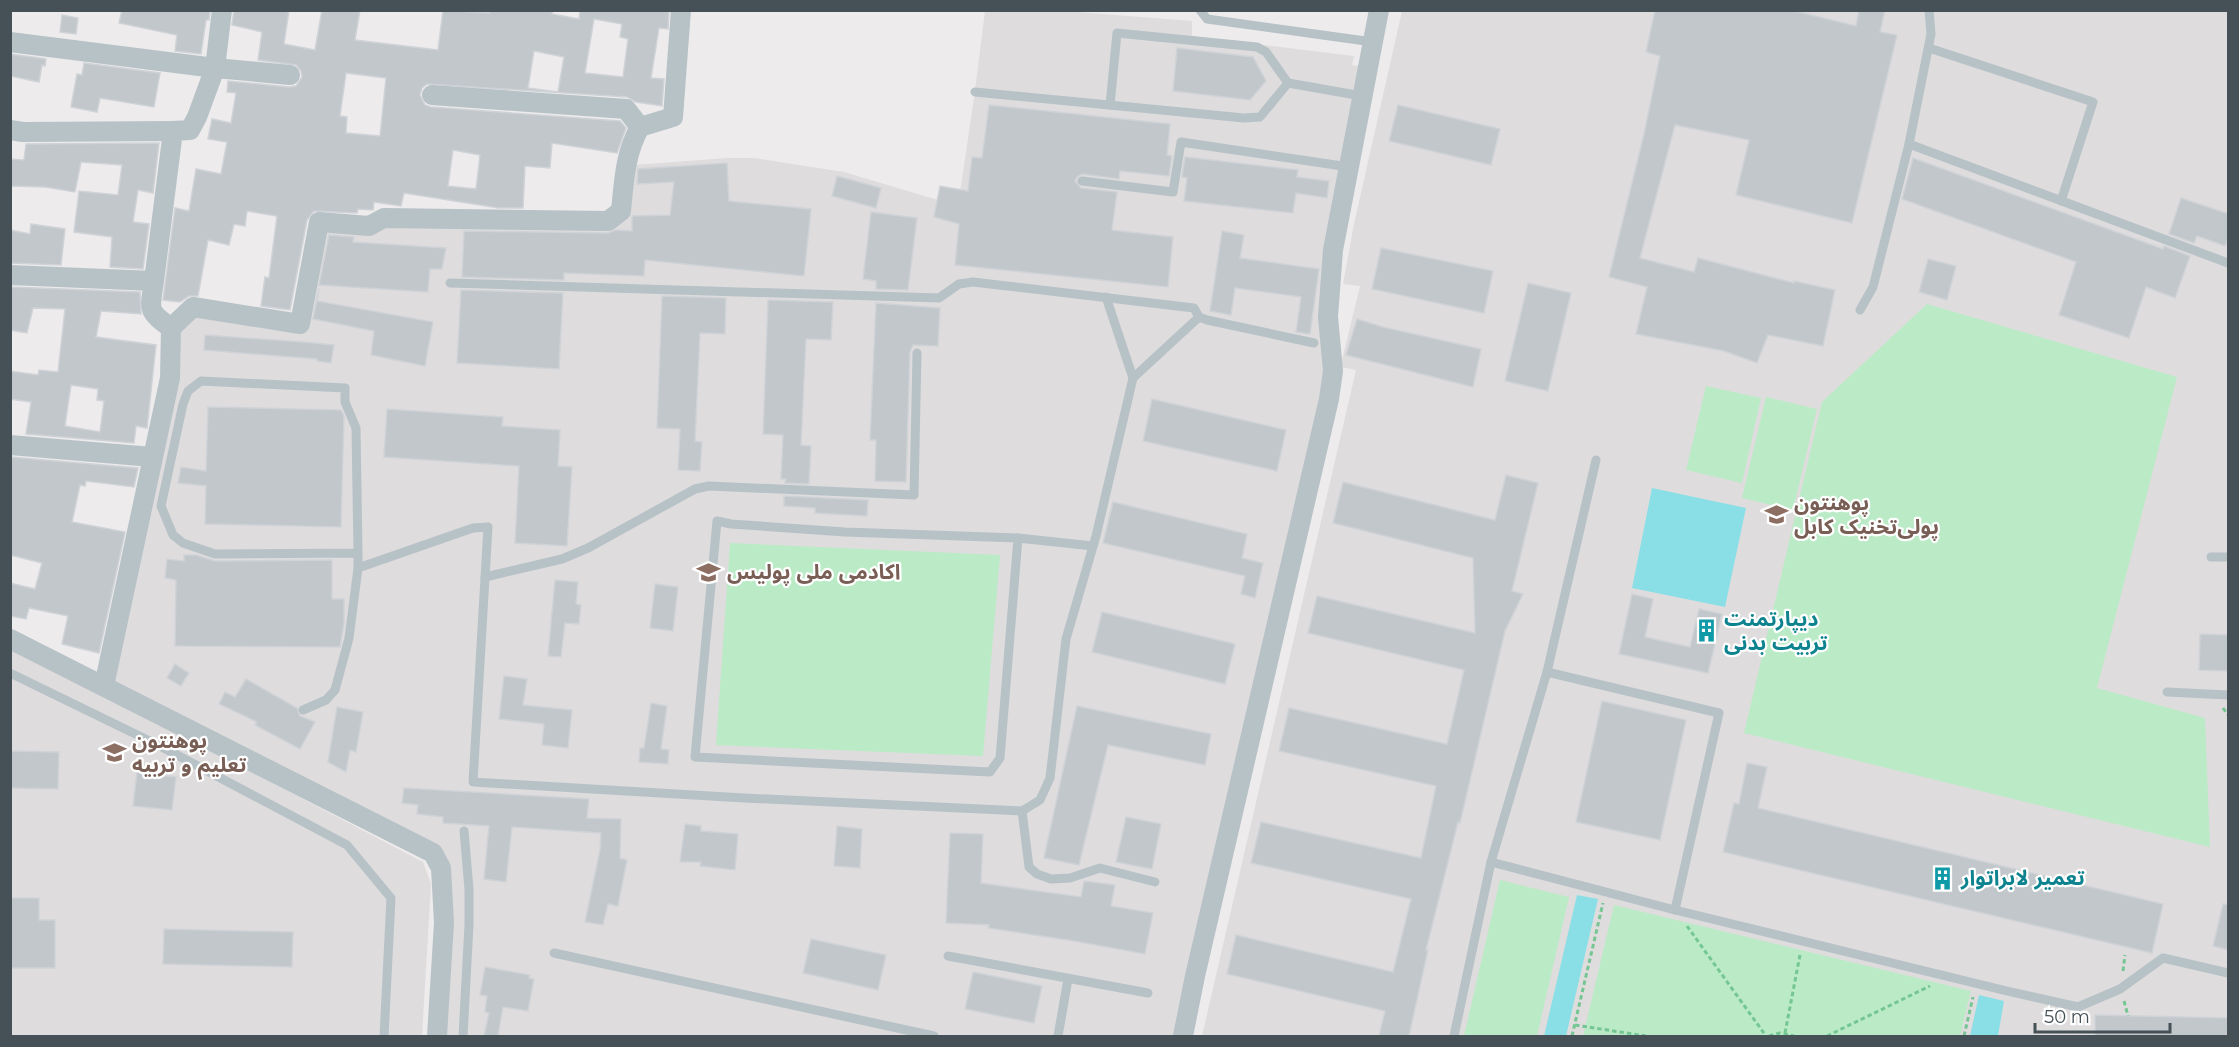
<svg xmlns="http://www.w3.org/2000/svg" width="2239" height="1047" viewBox="0 0 2239 1047" font-family="Montserrat,'Noto Sans Arabic',sans-serif">
	<style>
		.education { fill: #dfdcdd }
		.green { fill: #baebc6 }
		.water { fill: #8adfe6 }
		.building { fill: #c2c7cb; stroke: #cfd3d7; stroke-width: 1.5; fill-rule: evenodd }
		.lines { fill: none; stroke-linecap: round; stroke-linejoin: round }
		.path { stroke: #75c693; stroke-width: 3; stroke-dasharray: 4.5 3; stroke-linecap: butt }
		.lane { stroke: #b7c2c7; stroke-width: 9 }
		.street { stroke: #b7c2c7; stroke-width: 20 }
		.labels { text-anchor: middle; stroke-width: 4.5; stroke-linejoin: round; paint-order: stroke }
		.education-label { font-size: 21px; font-weight: bold; fill: #785e54; stroke: #fff; text-anchor: start }
		.culture-label { font-size: 21px; font-weight: bold; fill: #0d838f; stroke: #fff; text-anchor: start }
	</style>
	<rect width="100%" height="100%" fill="#eeebec"/>
	<g class="education">
		<path d="M 985,11 L 1064,11 L 1192,21 L 1192,36 L 1354,56 L 1352,65 L 1369,68 L 1333,250 L 1333,371 L 1183,1036 L 437,1036 L 441,868 L 104,686 L 170,350 L 193,307 L 300,324 L 319,222 L 608,221 L 634,165 L 727,158 L 754,158 L 844,172 L 958,206 L 974,98 Z"/>
		<path d="M 1402,11 L 2228,11 L 2228,1036 L 1202,1036 L 1356,370 L 1342,367 L 1342,360 L 1360,286 L 1343,284 L 1354,224 Z"/>
		<path d="M 10,645 L 423,862 L 431,884 L 422,1036 L 11,1036 Z"/>
	</g>
	<g class="green">
		<path d="M 1927,304 L 2177,377 L 2097,688 L 2205,718 L 2210,847 L 1744,733 L 1822,402 Z"/>
		<path d="M 1706,386 L 1761,398 L 1742,483 L 1686,470 Z"/>
		<path d="M 1766,397 L 1817,409 L 1793,510 L 1742,498 Z"/>
		<path d="M 730,543 L 1000,555 L 983,756 L 716,745 Z"/>
		<path d="M 1500,880 L 1569,897 L 1537,1036 L 1464,1036 Z"/>
		<path d="M 1614,905 L 1971,991 L 1960,1036 L 1583,1036 Z"/>
	</g>
	<g class="water">
		<path d="M 1652,488 L 1746,508 L 1725,607 L 1632,588 Z"/>
		<path d="M 1577,895 L 1598,899 L 1566,1036 L 1544,1036 Z"/>
		<path d="M 1979,995 L 2004,1001 L 1998,1036 L 1970,1036 Z"/>
	</g>
	<g class="building">
		<path d="M 122,10 L 210,10 L 209,20 L 206,20 L 201,54 L 175,51 L 177,35 L 119,23 Z"/>
		<path d="M 234,10 L 289,10 L 284,44 L 315,50 L 322,10 L 360,10 L 355,40 L 438,50 L 443,10 L 489,13 L 490,10 L 553,10 L 552,14 L 579,19 L 580,10 L 669,10 L 668,29 L 659,28 L 651,78 L 664,79 L 662,106 L 636,102 L 627,97 L 427,84 L 422,88 L 420,95 L 425,105 L 431,107 L 620,121 L 626,128 L 617,153 L 552,143 L 550,168 L 525,166 L 523,208 L 499,208 L 404,193 L 401,206 L 374,202 L 373,210 L 358,209 L 357,213 L 314,211 L 307,220 L 290,310 L 261,306 L 265,277 L 269,278 L 277,216 L 247,211 L 245,226 L 234,224 L 229,245 L 208,240 L 198,296 L 189,296 L 180,302 L 163,300 L 175,208 L 189,211 L 196,169 L 221,174 L 227,142 L 208,139 L 212,119 L 231,123 L 236,93 L 227,92 L 228,81 L 289,87 L 296,86 L 302,77 L 301,71 L 296,65 L 258,60 L 262,32 L 232,25 ZM 594,19 L 622,24 L 620,37 L 628,39 L 623,77 L 585,73 ZM 534,51 L 564,57 L 558,92 L 528,88 ZM 346,73 L 386,78 L 380,136 L 346,133 L 347,117 L 340,116 ZM 453,150 L 480,155 L 476,189 L 448,186 Z"/>
		<path d="M 1655,10 L 1791,10 L 1856,26 L 1859,10 L 1885,10 L 1880,32 L 1897,35 L 1852,223 L 1736,195 L 1749,140 L 1675,125 L 1640,258 L 1694,272 L 1698,258 L 1794,283 L 1794,281 L 1835,290 L 1823,346 L 1768,335 L 1757,363 L 1724,351 L 1636,334 L 1647,287 L 1609,277 L 1644,134 L 1660,56 L 1646,52 Z"/>
		<path d="M 62,15 L 78,18 L 76,34 L 60,32 Z"/>
		<path d="M 1177,48 L 1253,57 L 1266,81 L 1250,100 L 1173,91 Z"/>
		<path d="M 10,54 L 46,59 L 45,66 L 42,65 L 39,82 L 10,76 Z"/>
		<path d="M 84,63 L 160,73 L 154,107 L 100,98 L 97,112 L 71,107 L 77,74 L 82,75 Z"/>
		<path d="M 989,105 L 1170,124 L 1167,155 L 1172,156 L 1169,176 L 1120,171 L 1119,179 L 1082,174 L 1077,177 L 1075,181 L 1081,188 L 1117,192 L 1112,230 L 1173,237 L 1168,287 L 955,265 L 959,224 L 934,217 L 940,186 L 968,191 L 972,157 L 982,158 Z"/>
		<path d="M 1398,105 L 1500,129 L 1491,165 L 1389,141 Z"/>
		<path d="M 159,143 L 153,193 L 138,190 L 133,222 L 149,224 L 143,269 L 110,267 L 112,237 L 74,232 L 79,191 L 118,195 L 122,165 L 81,162 L 75,192 L 45,187 L 10,186 L 10,159 L 24,160 L 26,144 Z"/>
		<path d="M 1185,157 L 1298,170 L 1297,177 L 1329,181 L 1327,198 L 1296,193 L 1293,213 L 1184,201 L 1187,178 L 1182,177 Z"/>
		<path d="M 1913,158 L 2163,249 L 2164,246 L 2190,256 L 2175,298 L 2146,287 L 2129,338 L 2059,315 L 2076,262 L 1902,199 Z"/>
		<path d="M 727,163 L 729,201 L 811,209 L 804,276 L 645,260 L 644,276 L 564,273 L 564,280 L 462,277 L 464,231 L 608,233 L 616,230 L 632,231 L 632,216 L 670,215 L 674,182 L 637,184 L 638,169 Z"/>
		<path d="M 837,176 L 881,188 L 876,208 L 832,196 Z"/>
		<path d="M 2181,198 L 2229,214 L 2229,237 L 2225,246 L 2197,236 L 2194,243 L 2169,234 Z"/>
		<path d="M 871,212 L 917,218 L 908,290 L 876,289 L 876,281 L 863,279 Z"/>
		<path d="M 31,224 L 65,229 L 61,265 L 10,263 L 10,230 L 30,234 Z"/>
		<path d="M 1222,231 L 1244,235 L 1240,258 L 1319,269 L 1310,334 L 1296,332 L 1301,297 L 1235,288 L 1231,315 L 1210,311 Z"/>
		<path d="M 329,235 L 354,237 L 353,242 L 446,248 L 442,269 L 430,269 L 428,292 L 319,285 Z"/>
		<path d="M 1381,248 L 1493,271 L 1484,313 L 1372,289 Z"/>
		<path d="M 1928,259 L 1956,266 L 1947,300 L 1919,292 Z"/>
		<path d="M 1528,283 L 1571,293 L 1548,391 L 1505,381 Z"/>
		<path d="M 10,287 L 140,292 L 141,314 L 101,311 L 96,337 L 156,345 L 147,428 L 136,426 L 134,443 L 26,434 L 31,402 L 10,399 L 10,371 L 38,375 L 39,370 L 58,372 L 65,309 L 33,308 L 27,333 L 10,330 ZM 71,385 L 98,389 L 97,400 L 104,401 L 100,432 L 65,426 Z"/>
		<path d="M 319,289 L 317,301 L 433,322 L 425,366 L 371,355 L 374,331 L 313,319 Z"/>
		<path d="M 461,290 L 563,293 L 559,369 L 457,363 Z"/>
		<path d="M 662,296 L 726,298 L 725,334 L 700,333 L 695,441 L 702,442 L 700,471 L 678,470 L 680,429 L 657,428 Z"/>
		<path d="M 768,300 L 833,302 L 831,340 L 806,339 L 801,445 L 811,446 L 809,484 L 785,483 L 786,479 L 781,479 L 783,435 L 763,434 Z"/>
		<path d="M 876,303 L 940,308 L 938,346 L 913,345 L 910,352 L 906,482 L 875,481 L 876,440 L 870,440 Z"/>
		<path d="M 1357,319 L 1383,327 L 1481,349 L 1473,387 L 1346,355 Z"/>
		<path d="M 205,335 L 303,342 L 334,345 L 331,363 L 317,361 L 317,359 L 204,350 Z"/>
		<path d="M 1152,399 L 1286,430 L 1277,471 L 1143,441 Z"/>
		<path d="M 208,407 L 341,410 L 344,416 L 341,527 L 205,524 L 206,486 L 178,483 L 181,467 L 206,471 Z"/>
		<path d="M 387,409 L 503,417 L 502,426 L 560,430 L 558,466 L 572,467 L 567,546 L 515,543 L 519,466 L 384,457 Z"/>
		<path d="M 10,457 L 138,468 L 134,487 L 86,481 L 85,486 L 80,485 L 72,522 L 125,532 L 99,653 L 62,644 L 68,616 L 29,608 L 26,619 L 10,616 L 10,583 L 35,589 L 42,563 L 10,555 Z"/>
		<path d="M 1506,475 L 1538,483 L 1512,591 L 1523,594 L 1505,631 L 1460,823 L 1458,822 L 1426,950 L 1428,950 L 1409,1036 L 1379,1036 L 1385,1011 L 1227,974 L 1236,935 L 1393,972 L 1411,899 L 1251,863 L 1261,822 L 1421,858 L 1436,786 L 1279,751 L 1289,708 L 1447,744 L 1464,670 L 1308,633 L 1317,596 L 1475,633 L 1473,558 L 1333,523 L 1343,482 L 1495,520 Z"/>
		<path d="M 784,496 L 868,500 L 867,516 L 815,513 L 815,508 L 784,506 Z"/>
		<path d="M 1113,502 L 1247,534 L 1242,558 L 1263,563 L 1255,598 L 1241,594 L 1245,576 L 1103,543 Z"/>
		<path d="M 184,555 L 196,555 L 215,561 L 332,560 L 332,599 L 344,599 L 344,623 L 340,647 L 175,646 L 176,580 L 165,578 L 167,559 L 184,561 Z"/>
		<path d="M 555,580 L 578,582 L 576,604 L 581,605 L 579,624 L 565,623 L 561,657 L 548,656 Z"/>
		<path d="M 655,584 L 678,587 L 673,631 L 650,628 Z"/>
		<path d="M 1632,594 L 1653,599 L 1645,637 L 1690,647 L 1699,609 L 1722,614 L 1708,673 L 1619,654 Z"/>
		<path d="M 1102,612 L 1235,644 L 1225,684 L 1092,652 Z"/>
		<path d="M 2200,634 L 2229,635 L 2229,671 L 2199,670 Z"/>
		<path d="M 175,664 L 189,673 L 181,686 L 167,678 Z"/>
		<path d="M 504,676 L 527,679 L 523,705 L 572,710 L 568,748 L 542,745 L 544,724 L 499,719 Z"/>
		<path d="M 246,679 L 297,708 L 300,716 L 315,722 L 300,749 L 255,725 L 257,722 L 219,704 L 225,692 L 235,697 Z"/>
		<path d="M 1602,701 L 1686,720 L 1660,840 L 1576,822 Z"/>
		<path d="M 651,703 L 667,706 L 661,749 L 669,750 L 668,764 L 639,762 L 640,748 L 644,748 Z"/>
		<path d="M 1077,706 L 1211,734 L 1205,765 L 1108,745 L 1079,865 L 1044,858 Z"/>
		<path d="M 337,707 L 363,712 L 356,752 L 350,750 L 346,772 L 328,762 Z"/>
		<path d="M 10,751 L 59,752 L 58,789 L 10,788 Z"/>
		<path d="M 1747,763 L 1767,767 L 1758,808 L 2163,904 L 2152,953 L 1723,852 L 1734,803 L 1739,804 Z"/>
		<path d="M 137,772 L 176,777 L 172,810 L 133,806 Z"/>
		<path d="M 404,788 L 589,799 L 587,818 L 621,819 L 620,858 L 627,860 L 618,906 L 608,904 L 603,925 L 585,922 L 600,850 L 601,833 L 512,827 L 506,882 L 484,879 L 489,826 L 443,823 L 443,817 L 417,814 L 418,805 L 402,803 Z"/>
		<path d="M 1126,817 L 1161,824 L 1152,869 L 1116,862 Z"/>
		<path d="M 685,824 L 701,826 L 701,831 L 738,834 L 735,870 L 700,866 L 701,862 L 680,862 Z"/>
		<path d="M 837,826 L 862,829 L 860,868 L 834,866 Z"/>
		<path d="M 950,833 L 983,834 L 981,883 L 1081,897 L 1084,881 L 1115,885 L 1111,906 L 1153,913 L 1145,954 L 1074,941 L 988,928 L 989,925 L 946,923 Z"/>
		<path d="M 10,898 L 39,898 L 39,920 L 55,920 L 55,968 L 10,968 Z"/>
		<path d="M 2223,904 L 2229,905 L 2229,950 L 2213,946 Z"/>
		<path d="M 164,929 L 293,932 L 292,967 L 163,964 Z"/>
		<path d="M 811,939 L 886,955 L 878,990 L 803,973 Z"/>
		<path d="M 485,967 L 530,975 L 529,978 L 534,979 L 528,1011 L 503,1007 L 498,1036 L 484,1036 L 489,1013 L 485,1012 L 487,996 L 480,995 Z"/>
		<path d="M 973,972 L 1042,986 L 1034,1023 L 965,1009 Z"/>
		<path d="M 2095,1015 L 2229,1018 L 2229,1036 L 2095,1036 Z"/>
	</g>
	<g class="lines">
		<g class="path">
			<path d="M 2223,708 L 2228,715"/>
			<path d="M 1687,926 L 1766,1036"/>
			<path d="M 2123,971 L 2125,955"/>
			<path d="M 2124,1001 L 2128,1016"/>
			<path d="M 1575,1025 L 1646,1036"/>
			<path d="M 1785,1033 L 1800,955"/>
			<path d="M 1572,1036 L 1603,903"/>
			<path d="M 1769,1036 L 1780,1033 L 1794,1036"/>
			<path d="M 1827,1036 L 1930,986"/>
			<path d="M 1964,1036 L 1973,997"/>
		</g>
		<g class="lane">
			<path d="M 1200,10 L 1207,19 L 1373,42"/>
			<path d="M 1929,10 L 1931,34 L 1909,144 L 2228,263"/>
			<path d="M 1929,48 L 2093,102 L 2061,201"/>
			<path d="M 975,92 L 1244,118 L 1260,117 L 1288,83 L 1362,96"/>
			<path d="M 1110,105 L 1117,33 L 1257,47 L 1266,52 L 1288,83"/>
			<path d="M 1082,181 L 1173,192 L 1181,142 L 1349,167"/>
			<path d="M 450,283 L 939,298 L 959,284 L 973,282 L 1194,308 L 1199,317 L 1207,320 L 1314,343"/>
			<path d="M 1106,297 L 1133,378 L 1199,317"/>
			<path d="M 1860,310 L 1873,287 L 1909,144"/>
			<path d="M 717,521 L 731,524 L 845,532 L 1018,538 L 1000,758 L 990,772 L 695,757 Z"/>
			<path d="M 1018,538 L 1093,546"/>
			<path d="M 358,553 L 215,554 L 183,543 L 173,535 L 161,506 L 183,404 L 188,391 L 201,381 L 345,388 L 345,402 L 356,428 L 358,553 L 358,568 L 473,528 L 488,527 L 473,782 L 744,798 L 1022,811 L 1040,800 L 1050,778 L 1066,639 L 1096,536 L 1133,378"/>
			<path d="M 2211,557 L 2228,557"/>
			<path d="M 485,577 L 562,559 L 588,548 L 695,489 L 709,486 L 914,495 L 917,353"/>
			<path d="M 1547,672 L 1719,713 L 1675,910"/>
			<path d="M 10,673 L 160,746 L 347,845 L 391,898 L 384,1036"/>
			<path d="M 2167,692 L 2228,695"/>
			<path d="M 303,710 L 326,700 L 335,690 L 349,638 L 358,568"/>
			<path d="M 1022,811 L 1029,867 L 1037,874 L 1051,879 L 1070,878 L 1100,868 L 1155,882"/>
			<path d="M 1491,862 L 1675,910 L 2007,991 L 2078,1007 L 2120,989 L 2163,958 L 2228,973"/>
			<path d="M 554,953 L 934,1036"/>
			<path d="M 948,956 L 1148,993"/>
			<path d="M 463,1036 L 469,925 L 469,889 L 464,831"/>
			<path d="M 1058,1036 L 1068,979"/>
			<path d="M 1454,1036 L 1491,862 L 1547,672 L 1596,460"/>
		</g>
		<g class="street">
			<path d="M 10,42 L 215,68 L 222,10"/>
			<path d="M 432,95 L 626,109 L 640,127"/>
			<path d="M 10,130 L 23,132 L 173,131"/>
			<path d="M 10,275 L 154,281 L 173,131 L 190,130 L 197,117 L 215,68 L 290,75"/>
			<path d="M 154,281 C 150,310 146,310 171,328"/>
			<path d="M 10,445 L 152,457"/>
			<path d="M 10,639 L 433,853 L 441,868 L 444,923 L 437,1036"/>
			<path d="M 104,686 L 170,378 L 171,328 L 193,307 L 300,324 L 319,222 L 369,226 L 384,218 L 608,221 L 621,211 C 624,181 625,153 640,127 L 673,117 L 681,10"/>
			<path d="M 1183,1036 L 1195,976 L 1329,399 L 1333,371 L 1328,317 L 1333,250 L 1379,10"/>
		</g>
	</g>
	<defs>
		<symbol id="university-bare" viewBox="-9 -9 18 18"><path d="M0-5L7-2L0 1L-7-2ZM-4 1L0 2.5L4 1V4Q0 6-4 4Z" fill="#8d6e63" stroke="#fff" stroke-width="2.5" paint-order="stroke"/></symbol>
		<symbol id="building-bare" viewBox="-9 -9 18 18"><path d="M-4-6H4V6H1V3H-1V6H-4ZM-2.5-4.3h1.7v1.8h-1.7ZM.8-4.3h1.7v1.8H.8ZM-2.5-1h1.7V.8h-1.7ZM.8-1h1.7V.8H.8Z" fill="#0f9aa8" stroke="#fff" stroke-width="2.5" paint-order="stroke"/></symbol>
	</defs>
	<g fill-rule="evenodd">
		<use href="#university-bare" x="1760" y="498" width="33" height="33"/>
		<use href="#university-bare" x="692" y="556" width="33" height="33"/>
		<use href="#building-bare" x="1690" y="614" width="33" height="33"/>
		<use href="#university-bare" x="98" y="736" width="33" height="33"/>
		<use href="#building-bare" x="1926" y="862" width="33" height="33"/>
	</g>
	<g class="labels">
		<g class="education-label">
			<text x="1794" y="510">پوهنتون<tspan x="1794" dy="24">پولی‌تخنیک کابل</tspan></text>
			<text x="727" y="579">اکادمی ملی پولیس</text>
			<text x="132" y="748">پوهنتون<tspan x="132" dy="24">تعلیم و تربیه</tspan></text>
		</g>
		<g class="culture-label">
			<text x="1724" y="626">دیپارتمنت<tspan x="1724" dy="24">تربیت بدنی</tspan></text>
			<text x="1961" y="885">تعمیر لابراتوار</text>
		</g>
	</g>
	<rect width="2239" height="1047" fill="none" stroke="#455157" stroke-width="24"/>
	<path d="M2035 1023v9h135v-9" fill="none" stroke="#455157" stroke-width="3"/>
	<text x="2044" y="1023" font-size="18" fill="#455157" stroke="#ffffff" stroke-width="4.5" paint-order="stroke">50 m</text>
</svg>
